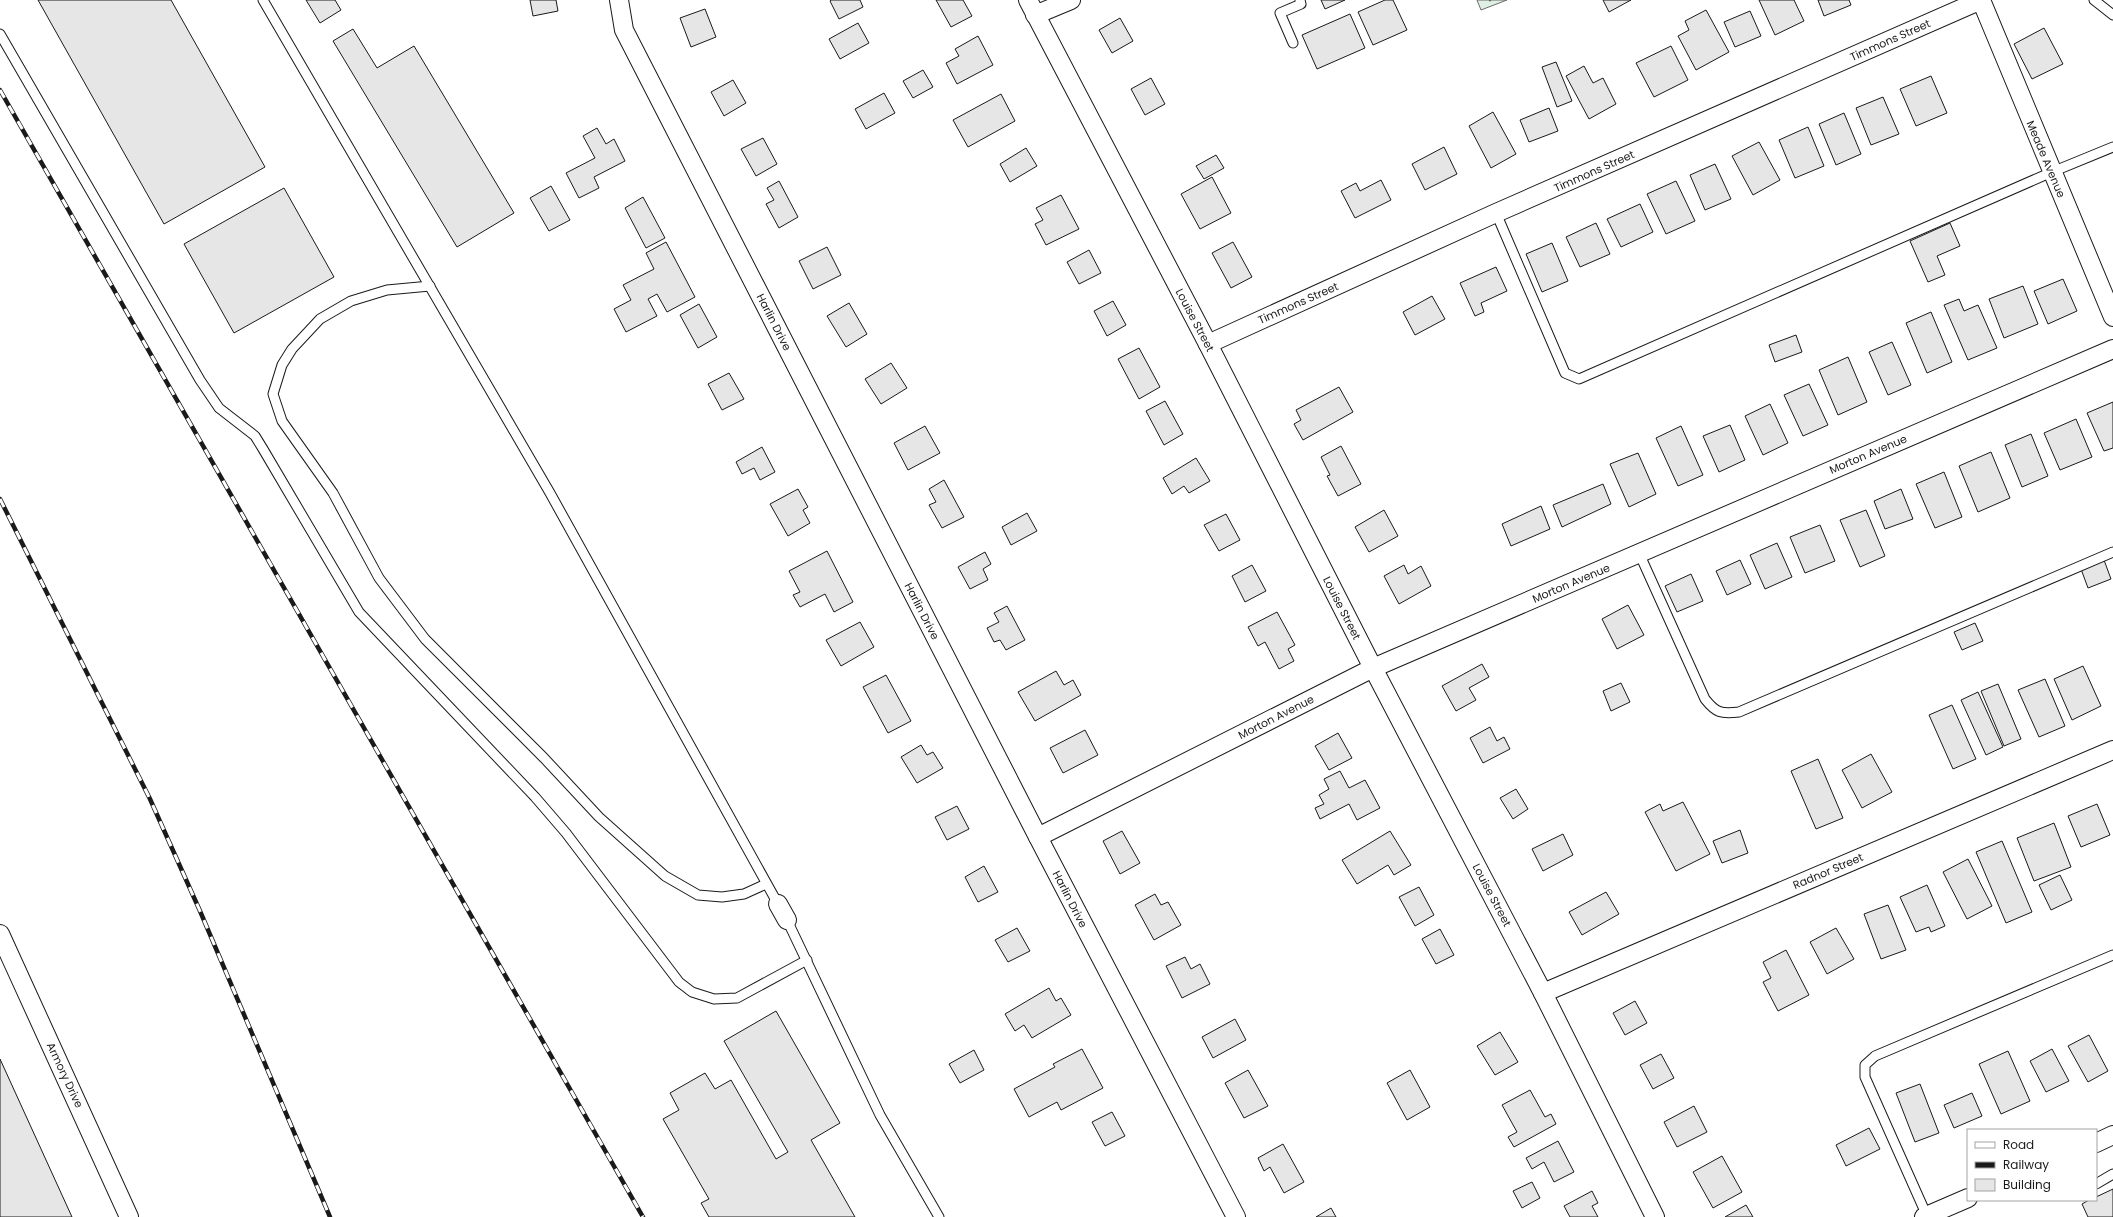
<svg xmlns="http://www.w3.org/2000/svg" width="2113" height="1217" viewBox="0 0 2113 1217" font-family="Poppins,sans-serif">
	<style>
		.green { fill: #e0efe3; stroke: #6a6a6a }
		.building { fill: #e6e6e6; stroke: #1a1a1a }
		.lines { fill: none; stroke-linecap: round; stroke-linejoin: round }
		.service-casing { stroke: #1a1a1a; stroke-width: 11 }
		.minor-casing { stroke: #1a1a1a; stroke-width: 20 }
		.path { stroke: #5f5f5f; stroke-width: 2.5; stroke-dasharray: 3 2; stroke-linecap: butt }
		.service { stroke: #fff; stroke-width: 9 }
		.minor { stroke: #fff; stroke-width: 18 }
		.rail-casing { stroke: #1a1a1a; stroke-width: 4.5 }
		.rail { stroke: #fff; stroke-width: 3; stroke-dasharray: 9; stroke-linecap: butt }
		.labels { text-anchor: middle; stroke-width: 3; stroke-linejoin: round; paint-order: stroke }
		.street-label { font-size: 11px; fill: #1a1a1a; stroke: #fff }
	</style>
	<rect width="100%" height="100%" fill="#fff"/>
	<path class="green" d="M 1477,0 L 1507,0 L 1481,10 Z"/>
	<g class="building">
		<path d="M 38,0 L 171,0 L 265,167 L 164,224 Z"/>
		<path d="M 306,0 L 335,0 L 341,10 L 320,23 Z"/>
		<path d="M 530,0 L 556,0 L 558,11 L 533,16 Z"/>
		<path d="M 831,0 L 860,0 L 863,7 L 839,19 L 830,1 Z"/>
		<path d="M 936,0 L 963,0 L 972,16 L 951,27 Z"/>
		<path d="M 1321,0 L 1345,0 L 1325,9 Z"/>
		<path d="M 1385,0 L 1393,0 L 1407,30 L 1373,45 L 1358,12 Z"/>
		<path d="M 1603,0 L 1631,0 L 1609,12 Z"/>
		<path d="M 1759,0 L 1794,0 L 1804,21 L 1775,35 Z"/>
		<path d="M 1818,0 L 1849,0 L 1851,5 L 1824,16 Z"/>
		<path d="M 705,9 L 716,37 L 691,47 L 680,18 Z"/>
		<path d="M 1706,10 L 1729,52 L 1696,70 L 1678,36 L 1689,30 L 1685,21 Z"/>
		<path d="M 1750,11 L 1761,36 L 1735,47 L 1724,22 Z"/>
		<path d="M 1350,14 L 1365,48 L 1317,69 L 1302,35 Z"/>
		<path d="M 1120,18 L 1133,41 L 1112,53 L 1099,30 Z"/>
		<path d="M 858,23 L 869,43 L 840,59 L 829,39 Z"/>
		<path d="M 2044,28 L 2063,64 L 2032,79 L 2014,44 Z"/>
		<path d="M 353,29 L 377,68 L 414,46 L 514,213 L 457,247 L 333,41 Z"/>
		<path d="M 978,36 L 993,65 L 957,84 L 946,63 L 959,56 L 955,49 Z"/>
		<path d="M 1671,46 L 1688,80 L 1654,97 L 1636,63 Z"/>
		<path d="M 1556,62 L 1572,101 L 1557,107 L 1542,67 Z"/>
		<path d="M 1584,66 L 1593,83 L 1603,78 L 1616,104 L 1589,119 L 1566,76 Z"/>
		<path d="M 923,70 L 933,87 L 913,98 L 903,81 Z"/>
		<path d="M 1931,76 L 1947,113 L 1916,126 L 1900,89 Z"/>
		<path d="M 1151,78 L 1165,104 L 1145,115 L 1131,89 Z"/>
		<path d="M 733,80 L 746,103 L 724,116 L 711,92 Z"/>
		<path d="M 884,93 L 895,113 L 866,129 L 855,109 Z"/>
		<path d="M 1001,94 L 1015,121 L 968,147 L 953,120 Z"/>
		<path d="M 1883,97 L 1899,134 L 1871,145 L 1856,108 Z"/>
		<path d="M 1549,108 L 1558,131 L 1529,142 L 1520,120 Z"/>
		<path d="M 1493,112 L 1516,154 L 1491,168 L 1469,126 Z"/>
		<path d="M 1844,113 L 1861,154 L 1836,165 L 1819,124 Z"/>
		<path d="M 1808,127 L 1824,166 L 1795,178 L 1779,140 Z"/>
		<path d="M 597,128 L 606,144 L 614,139 L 625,161 L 594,177 L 599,188 L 579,198 L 566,173 L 595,158 L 583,136 Z"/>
		<path d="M 763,138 L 777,164 L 756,176 L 741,149 Z"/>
		<path d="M 1759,142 L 1780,180 L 1753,195 L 1732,156 Z"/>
		<path d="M 1444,147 L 1457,174 L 1425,190 L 1412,164 Z"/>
		<path d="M 1026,148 L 1037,166 L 1010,182 L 1000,164 Z"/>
		<path d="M 1216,155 L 1224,168 L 1204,179 L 1196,166 Z"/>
		<path d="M 1715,164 L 1731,199 L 1705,210 L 1690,175 Z"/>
		<path d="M 1212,177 L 1231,213 L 1200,229 L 1181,194 Z"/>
		<path d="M 1381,180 L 1391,200 L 1355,218 L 1341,191 L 1356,183 L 1360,191 Z"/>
		<path d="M 779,181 L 798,217 L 779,228 L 766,204 L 774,200 L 767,188 Z"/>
		<path d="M 1676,181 L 1695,221 L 1666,234 L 1647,194 Z"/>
		<path d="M 551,186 L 570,220 L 549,231 L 530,198 Z"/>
		<path d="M 284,188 L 334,277 L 234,333 L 184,244 Z"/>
		<path d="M 1061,195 L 1079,229 L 1046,245 L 1035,224 L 1043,220 L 1036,208 Z"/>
		<path d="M 643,197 L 665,238 L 646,248 L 625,208 Z"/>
		<path d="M 1640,204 L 1653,232 L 1621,247 L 1607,219 Z"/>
		<path d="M 1596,223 L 1610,254 L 1580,267 L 1566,237 Z"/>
		<path d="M 1950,223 L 1960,246 L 1937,256 L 1945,275 L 1928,282 L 1910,241 Z"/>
		<path d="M 666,242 L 695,297 L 667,312 L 657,294 L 648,299 L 657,316 L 626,332 L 614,309 L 631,300 L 623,285 L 654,269 L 646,253 Z"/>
		<path d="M 1233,242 L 1252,277 L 1231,288 L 1212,253 Z"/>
		<path d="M 1552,243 L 1568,281 L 1542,292 L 1526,254 Z"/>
		<path d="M 827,247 L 841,275 L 813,289 L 799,261 Z"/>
		<path d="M 1089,250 L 1101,273 L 1079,284 L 1067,262 Z"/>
		<path d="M 1496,267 L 1507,291 L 1481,303 L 1484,312 L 1475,316 L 1460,283 Z"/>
		<path d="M 2063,279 L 2077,311 L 2048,324 L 2034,291 Z"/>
		<path d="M 2023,286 L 2038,324 L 2004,338 L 1989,299 Z"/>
		<path d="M 1432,296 L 1445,319 L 1415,335 L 1403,312 Z"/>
		<path d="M 1959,299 L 1964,311 L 1978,305 L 1997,348 L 1968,360 L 1944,305 Z"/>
		<path d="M 1113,301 L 1126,325 L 1107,336 L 1094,311 Z"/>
		<path d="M 849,303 L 867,334 L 846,347 L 827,316 Z"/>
		<path d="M 699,304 L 717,337 L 698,348 L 680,315 Z"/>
		<path d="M 1931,312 L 1952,362 L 1927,373 L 1906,323 Z"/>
		<path d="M 1796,335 L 1802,352 L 1775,362 L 1769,345 Z"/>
		<path d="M 1892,342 L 1911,385 L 1888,395 L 1869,352 Z"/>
		<path d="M 1139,348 L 1160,387 L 1139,399 L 1118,359 Z"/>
		<path d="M 1848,357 L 1867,402 L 1838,415 L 1819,370 Z"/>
		<path d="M 891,363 L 907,388 L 881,404 L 865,379 Z"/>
		<path d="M 729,373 L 744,399 L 722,410 L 708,384 Z"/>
		<path d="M 1809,384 L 1828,425 L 1803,436 L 1784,395 Z"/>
		<path d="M 1339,387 L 1353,412 L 1303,440 L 1294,424 L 1301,420 L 1296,410 Z"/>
		<path d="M 1165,401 L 1183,434 L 1164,445 L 1146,411 Z"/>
		<path d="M 2113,402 L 2113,448 L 2104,451 L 2087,413 Z"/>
		<path d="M 1770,404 L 1788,443 L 1763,455 L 1745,416 Z"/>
		<path d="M 2076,419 L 2092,457 L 2060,470 L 2044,433 Z"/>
		<path d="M 1730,425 L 1745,460 L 1719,472 L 1703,436 Z"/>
		<path d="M 925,426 L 940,453 L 908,470 L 894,443 Z"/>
		<path d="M 1681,426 L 1703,475 L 1678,486 L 1656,438 Z"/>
		<path d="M 2031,434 L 2048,476 L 2022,487 L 2005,445 Z"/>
		<path d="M 1341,446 L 1361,484 L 1338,496 L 1327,476 L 1330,475 L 1321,457 Z"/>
		<path d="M 762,447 L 775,472 L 760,480 L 754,468 L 742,474 L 736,462 Z"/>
		<path d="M 1991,452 L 2010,498 L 1978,512 L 1959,466 Z"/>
		<path d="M 1638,453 L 1656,494 L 1629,507 L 1610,464 Z"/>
		<path d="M 1196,458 L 1210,481 L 1189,493 L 1184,486 L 1172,494 L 1163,478 Z"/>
		<path d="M 1944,472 L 1962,517 L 1935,528 L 1916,484 Z"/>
		<path d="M 944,480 L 964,517 L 942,528 L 929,505 L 936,502 L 929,489 Z"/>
		<path d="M 1603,484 L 1611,504 L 1562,527 L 1553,505 Z"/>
		<path d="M 798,489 L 808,507 L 803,510 L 810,523 L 788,536 L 770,504 Z"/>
		<path d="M 1901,489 L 1913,519 L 1885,529 L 1874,501 Z"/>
		<path d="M 1541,506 L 1550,529 L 1511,546 L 1502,524 Z"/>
		<path d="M 1384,510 L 1398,536 L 1369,552 L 1355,527 Z"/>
		<path d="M 1866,510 L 1885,556 L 1860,567 L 1840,520 Z"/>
		<path d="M 1027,513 L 1037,531 L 1011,545 L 1002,527 Z"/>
		<path d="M 1226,514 L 1240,540 L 1219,551 L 1204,525 Z"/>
		<path d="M 1820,525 L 1835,561 L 1805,573 L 1790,537 Z"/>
		<path d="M 1777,543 L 1792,577 L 1765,589 L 1750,555 Z"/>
		<path d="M 827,551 L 853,602 L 834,612 L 825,594 L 800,607 L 793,595 L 800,592 L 789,571 Z"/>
		<path d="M 985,552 L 991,564 L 983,569 L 988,580 L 970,589 L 958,567 Z"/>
		<path d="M 1740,560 L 1751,584 L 1727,595 L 1716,571 Z"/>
		<path d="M 2104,560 L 2111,579 L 2088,588 L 2081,569 Z"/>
		<path d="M 1252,565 L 1266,591 L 1245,602 L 1232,576 Z"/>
		<path d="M 1404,565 L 1408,574 L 1421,566 L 1431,586 L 1399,604 L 1384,576 Z"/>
		<path d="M 1691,574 L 1703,601 L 1677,612 L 1665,586 Z"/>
		<path d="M 1628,605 L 1644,635 L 1617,649 L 1602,619 Z"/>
		<path d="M 1007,606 L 1025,640 L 1006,650 L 1000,640 L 994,642 L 987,628 L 999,622 L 994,613 Z"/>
		<path d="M 1277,612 L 1295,645 L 1288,649 L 1294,661 L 1279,669 L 1265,642 L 1258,646 L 1248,627 Z"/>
		<path d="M 860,622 L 874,647 L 841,666 L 826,640 Z"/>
		<path d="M 1975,623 L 1983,641 L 1962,650 L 1954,632 Z"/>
		<path d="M 1482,664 L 1489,677 L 1469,688 L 1476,700 L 1456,711 L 1442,686 Z"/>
		<path d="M 2083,666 L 2101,706 L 2072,720 L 2054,679 Z"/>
		<path d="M 1056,671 L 1064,685 L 1073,680 L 1081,695 L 1035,721 L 1018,692 Z"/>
		<path d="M 886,675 L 911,721 L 888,733 L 863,687 Z"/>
		<path d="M 2045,679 L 2065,726 L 2039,737 L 2018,690 Z"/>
		<path d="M 1621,683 L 1630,702 L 1611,711 L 1603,691 Z"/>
		<path d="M 1998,684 L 2021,739 L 2004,746 L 1981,691 Z"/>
		<path d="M 1978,692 L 2003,747 L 1986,755 L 1961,700 Z"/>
		<path d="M 1952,705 L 1976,759 L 1953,769 L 1929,715 Z"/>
		<path d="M 1490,727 L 1497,741 L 1504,737 L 1510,749 L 1483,763 L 1470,738 Z"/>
		<path d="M 1085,730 L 1098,755 L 1063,773 L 1050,748 Z"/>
		<path d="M 1338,733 L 1352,758 L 1329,770 L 1315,746 Z"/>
		<path d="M 921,745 L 927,755 L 933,752 L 943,768 L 917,783 L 901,757 Z"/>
		<path d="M 1871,754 L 1892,792 L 1862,808 L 1842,770 Z"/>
		<path d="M 1818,759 L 1843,818 L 1816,829 L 1791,771 Z"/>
		<path d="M 1340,771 L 1349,788 L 1365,780 L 1380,808 L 1357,820 L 1349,804 L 1320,819 L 1315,808 L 1324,804 L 1319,795 L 1329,789 L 1324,779 Z"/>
		<path d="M 1516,789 L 1528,809 L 1513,819 L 1500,798 Z"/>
		<path d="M 1683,802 L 1710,854 L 1676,871 L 1645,812 L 1660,804 L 1663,811 Z"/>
		<path d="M 2097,804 L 2110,835 L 2081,847 L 2068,816 Z"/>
		<path d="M 957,806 L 969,829 L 947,840 L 935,817 Z"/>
		<path d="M 2054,823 L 2071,867 L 2034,881 L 2017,838 Z"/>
		<path d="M 1740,830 L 1748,853 L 1722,863 L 1713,841 Z"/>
		<path d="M 1122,831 L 1140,863 L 1120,874 L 1103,841 Z"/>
		<path d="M 1390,831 L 1411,865 L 1394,875 L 1388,865 L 1357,884 L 1342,860 Z"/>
		<path d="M 1563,834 L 1573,855 L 1543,871 L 1532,849 Z"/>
		<path d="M 2002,841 L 2032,912 L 2006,923 L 1976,852 Z"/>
		<path d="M 1968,859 L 1992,906 L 1967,919 L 1943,872 Z"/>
		<path d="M 984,866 L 998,892 L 978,902 L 965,877 Z"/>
		<path d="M 2060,875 L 2072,900 L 2051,910 L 2039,885 Z"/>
		<path d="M 1927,885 L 1945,926 L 1931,932 L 1929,927 L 1916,932 L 1900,897 Z"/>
		<path d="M 1419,887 L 1434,915 L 1415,926 L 1399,897 Z"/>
		<path d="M 1606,892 L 1619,914 L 1582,935 L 1569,912 Z"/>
		<path d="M 1155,894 L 1161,905 L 1168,902 L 1181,925 L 1154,940 L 1135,905 Z"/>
		<path d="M 1888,905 L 1906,950 L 1881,959 L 1864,914 Z"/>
		<path d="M 1017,928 L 1030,951 L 1008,962 L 995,940 Z"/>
		<path d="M 1836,928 L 1854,959 L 1827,974 L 1810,942 Z"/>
		<path d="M 1440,929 L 1454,955 L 1436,964 L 1422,939 Z"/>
		<path d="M 1786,950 L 1809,995 L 1778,1011 L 1763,982 L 1771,978 L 1763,962 Z"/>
		<path d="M 1185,957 L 1191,969 L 1200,964 L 1210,984 L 1182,998 L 1166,966 Z"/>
		<path d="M 1049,988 L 1056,1001 L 1061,998 L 1071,1015 L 1032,1038 L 1024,1025 L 1015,1031 L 1005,1014 Z"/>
		<path d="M 1635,1001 L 1647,1023 L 1625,1035 L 1613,1013 Z"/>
		<path d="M 776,1011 L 840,1123 L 811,1140 L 855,1217 L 709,1217 L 701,1203 L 709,1199 L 663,1119 L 679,1110 L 670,1093 L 705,1073 L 715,1089 L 731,1080 L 776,1159 L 788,1152 L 724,1041 Z"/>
		<path d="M 1235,1019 L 1246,1040 L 1213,1058 L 1202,1037 Z"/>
		<path d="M 1500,1032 L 1518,1062 L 1495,1075 L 1477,1046 Z"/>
		<path d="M 2089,1035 L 2108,1071 L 2088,1082 L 2068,1046 Z"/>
		<path d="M 1082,1049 L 1103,1088 L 1061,1110 L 1057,1102 L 1029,1117 L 1014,1089 L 1055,1067 L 1053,1064 Z"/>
		<path d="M 2052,1049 L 2069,1081 L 2046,1092 L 2030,1061 Z"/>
		<path d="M 974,1050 L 984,1070 L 960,1083 L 949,1064 Z"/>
		<path d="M 2008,1051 L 2030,1101 L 2001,1114 L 1979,1064 Z"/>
		<path d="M 1661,1054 L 1674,1078 L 1653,1089 L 1640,1065 Z"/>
		<path d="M 0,1059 L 72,1217 L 0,1217 Z"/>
		<path d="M 1248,1070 L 1268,1106 L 1244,1118 L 1225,1083 Z"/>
		<path d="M 1410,1070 L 1430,1107 L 1407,1120 L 1387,1083 Z"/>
		<path d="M 1920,1084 L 1939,1133 L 1915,1142 L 1896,1093 Z"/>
		<path d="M 1530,1090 L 1545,1117 L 1551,1114 L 1556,1124 L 1514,1147 L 1508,1137 L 1517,1132 L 1502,1105 Z"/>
		<path d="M 1972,1093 L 1982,1116 L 1954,1128 L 1944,1105 Z"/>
		<path d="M 1694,1106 L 1707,1132 L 1677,1147 L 1664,1122 Z"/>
		<path d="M 1112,1112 L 1125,1136 L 1105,1146 L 1092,1122 Z"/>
		<path d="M 1869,1128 L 1880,1149 L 1846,1166 L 1836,1145 Z"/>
		<path d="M 1558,1141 L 1574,1172 L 1554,1182 L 1544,1162 L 1532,1169 L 1526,1158 Z"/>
		<path d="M 1283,1144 L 1304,1182 L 1284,1193 L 1270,1167 L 1264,1171 L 1258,1158 Z"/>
		<path d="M 1722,1156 L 1742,1192 L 1713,1208 L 1693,1172 Z"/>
		<path d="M 1532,1182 L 1540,1198 L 1522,1208 L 1513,1191 Z"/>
		<path d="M 2113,1189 L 2113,1217 L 2088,1217 L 2082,1204 L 2089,1200 L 2096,1200 L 2096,1197 Z"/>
		<path d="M 1592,1191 L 1598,1203 L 1592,1206 L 1598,1217 L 1570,1217 L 1564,1206 Z"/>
		<path d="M 1746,1205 L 1753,1217 L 1725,1217 Z"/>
		<path d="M 1331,1208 L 1336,1217 L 1316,1217 Z"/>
	</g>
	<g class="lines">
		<defs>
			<g id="service">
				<path d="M 263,0 L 550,493 L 778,904"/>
				<path d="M 2094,0 L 2113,15"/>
				<path d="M 0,34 L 200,380 L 219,408 L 255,436 L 263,449 L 359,612 L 535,797 L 566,833 L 679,982 L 692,992 L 714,999 L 737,998 L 807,960"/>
				<path d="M 1293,43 L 1280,13 L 1301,4 L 1300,0"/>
				<path d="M 1496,213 L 1565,373 L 1579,379 L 2052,172 L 2113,147"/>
				<path d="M 430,286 L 387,290 L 351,301 L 320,319 L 292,349 L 282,365 L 273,394 L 282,421 L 333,493 L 379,578 L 425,639 L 544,758 L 599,817 L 665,876 L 698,895 L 722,897 L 744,894 L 766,884"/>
				<path d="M 1639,553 L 1705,699 C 1716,713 1721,714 1739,712 L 2113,552"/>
				<path d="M 787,920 L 880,1115 L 939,1217"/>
				<path d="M 2096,1184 L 2113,1174"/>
				<path d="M 1927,1216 L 1865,1077 L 1865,1065 L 1875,1056 L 2113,955"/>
			</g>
			<g id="minor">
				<path d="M 619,0 L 624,30 L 1038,837 L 1236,1217"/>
				<path d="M 1028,0 L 1208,344 L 1373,668 L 1543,993 L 1655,1217"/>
				<path d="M 1981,0 L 2113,317"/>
				<path d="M 1035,15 L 1071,0"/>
				<path d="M 1208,344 L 1496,213 L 1981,0"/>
				<path d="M 1038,837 L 1373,668 L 2113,349"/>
				<path d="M 778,904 L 787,920"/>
				<path d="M 0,934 L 129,1217"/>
				<path d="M 1543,993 L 2113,750"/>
				<path d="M 2096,1143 L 2113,1135"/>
				<path d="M 1924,1217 L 1968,1198"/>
			</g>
		</defs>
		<use href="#service" class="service-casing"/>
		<use href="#minor" class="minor-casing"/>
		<path class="path" d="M 1489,0 L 1491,0"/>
		<use href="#service" class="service"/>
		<use href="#minor" class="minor"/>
		<defs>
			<g id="rail">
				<path d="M 0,90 L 643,1217"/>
				<path d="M 0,499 L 150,799 L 200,911 L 330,1217"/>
			</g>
		</defs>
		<use href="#rail" class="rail-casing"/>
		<use href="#rail" class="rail"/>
	</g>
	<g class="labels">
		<g class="street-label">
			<text transform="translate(1890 40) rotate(-24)" y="4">Timmons Street</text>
			<text transform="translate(2046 159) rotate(67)" y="4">Meade Avenue</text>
			<text transform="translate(1594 171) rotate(-24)" y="4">Timmons Street</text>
			<text transform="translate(1298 303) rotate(-24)" y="4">Timmons Street</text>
			<text transform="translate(1195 320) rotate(62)" y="4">Louise Street</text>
			<text transform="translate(774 322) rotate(63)" y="4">Harlin Drive</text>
			<text transform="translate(1868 454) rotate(-23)" y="4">Morton Avenue</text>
			<text transform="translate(1571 583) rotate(-23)" y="4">Morton Avenue</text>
			<text transform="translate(1342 608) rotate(63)" y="4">Louise Street</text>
			<text transform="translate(922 611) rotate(63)" y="4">Harlin Drive</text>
			<text transform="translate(1276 717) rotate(-27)" y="4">Morton Avenue</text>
			<text transform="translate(1828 871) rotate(-23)" y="4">Radnor Street</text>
			<text transform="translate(1492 895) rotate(62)" y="4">Louise Street</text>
			<text transform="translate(1070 899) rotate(63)" y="4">Harlin Drive</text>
			<text transform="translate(65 1075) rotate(65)" y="4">Armory Drive</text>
		</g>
	</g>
	<rect x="1967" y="1129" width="130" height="72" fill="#ffffff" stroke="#a3a3a3"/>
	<rect x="1975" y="1142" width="20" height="6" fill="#ffffff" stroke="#a3a3a3"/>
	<text x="2003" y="1149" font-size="12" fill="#1a1a1a">Road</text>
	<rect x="1975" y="1162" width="20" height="6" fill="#1a1a1a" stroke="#a3a3a3"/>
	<text x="2003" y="1169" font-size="12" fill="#1a1a1a">Railway</text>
	<rect x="1975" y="1179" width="20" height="12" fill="#e6e6e6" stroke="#a3a3a3"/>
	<text x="2003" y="1189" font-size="12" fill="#1a1a1a">Building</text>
</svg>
